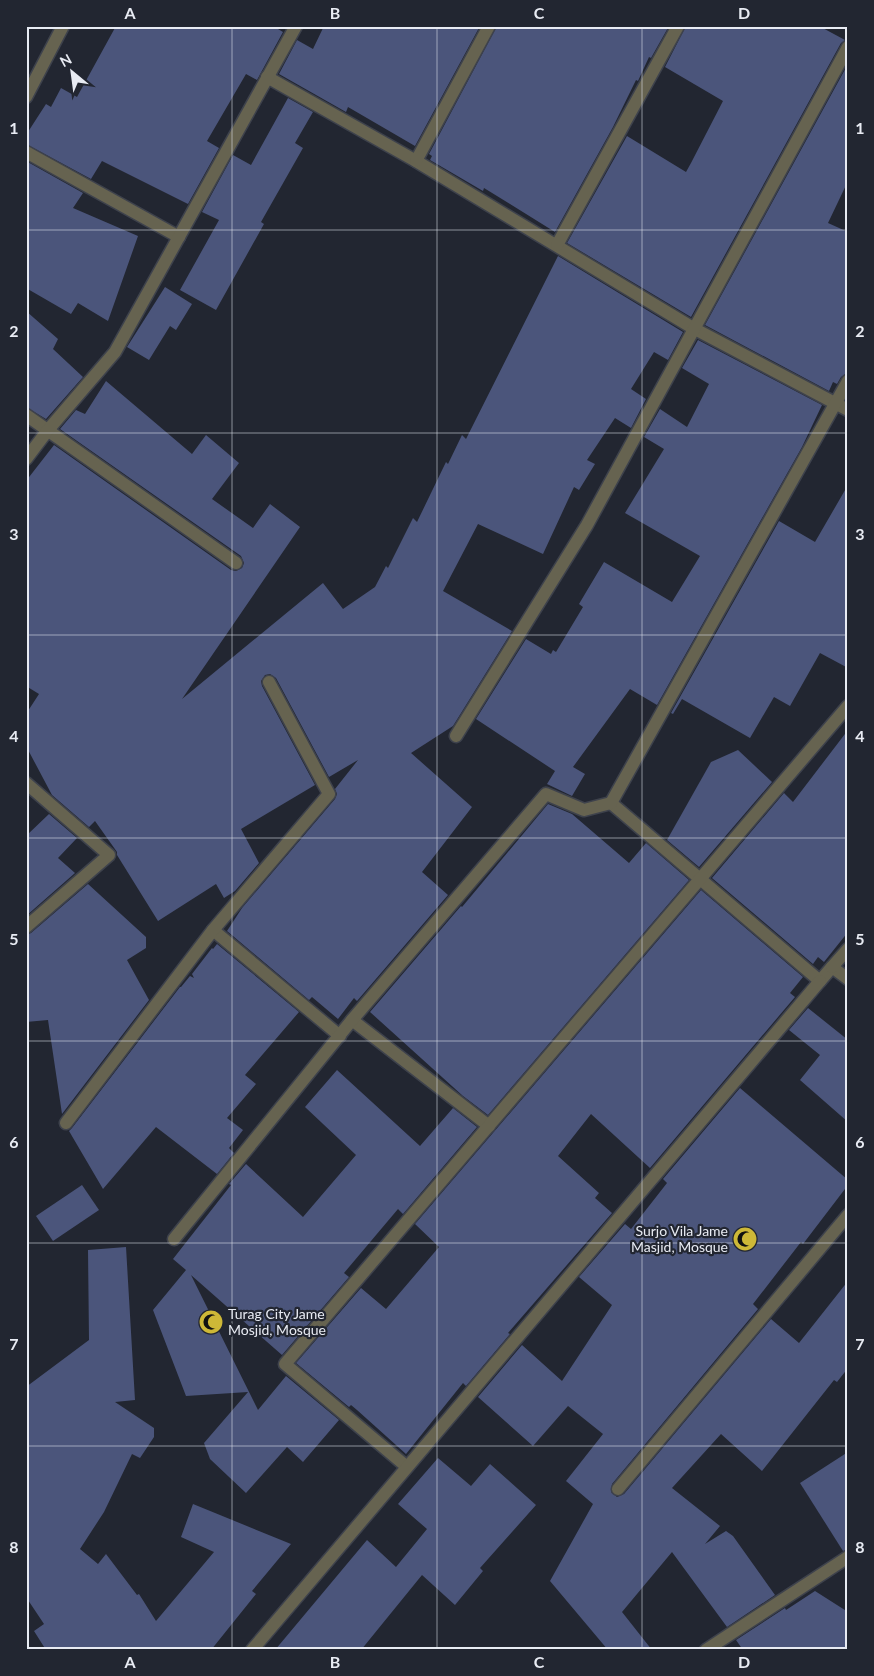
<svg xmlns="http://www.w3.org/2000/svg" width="874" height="1676" viewBox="0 0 874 1676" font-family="Lato,sans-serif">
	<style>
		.building { fill: #4b557b }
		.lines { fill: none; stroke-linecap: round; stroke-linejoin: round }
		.street-casing { stroke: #3e424c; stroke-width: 15 }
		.street { stroke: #666350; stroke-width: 12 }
		.grid { fill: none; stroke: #e8ebf3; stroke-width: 1; stroke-opacity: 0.55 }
		.labels { text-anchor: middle; stroke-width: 4.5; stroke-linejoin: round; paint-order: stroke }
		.poi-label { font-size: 14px; fill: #e8ebf3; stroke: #222631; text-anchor: end }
		.neatline { fill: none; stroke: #e8ebf3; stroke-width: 2 }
		.grid-label { font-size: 16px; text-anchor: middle; font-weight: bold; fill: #e8ebf3 }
	</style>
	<rect width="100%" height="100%" fill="#222631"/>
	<g class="building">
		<path d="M 116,26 L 273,26 L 283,32 L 257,80 L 246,74 L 207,141 L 219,148 L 188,204 L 102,161 L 91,179 L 26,144 L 26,135 L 46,104 L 51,107 L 61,88 L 77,97 Z"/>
		<path d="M 324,26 L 480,26 L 415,146 L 348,107 L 346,112 L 279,74 L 297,40 L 313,49 Z"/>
		<path d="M 497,26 L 669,26 L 651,58 L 649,57 L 638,81 L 636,80 L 613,127 L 555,232 L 484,188 L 483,191 L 430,160 L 432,156 L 429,154 Z"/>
		<path d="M 686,26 L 819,26 L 845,40 L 841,43 L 691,317 L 567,243 L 627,136 L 686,172 L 691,163 L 723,101 L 665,67 Z"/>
		<path d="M 848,64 L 848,181 L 828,223 L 848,232 L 848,372 L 841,377 L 837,384 L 833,382 L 829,391 L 705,325 Z"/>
		<path d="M 288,98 L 313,112 L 295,143 L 303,148 L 261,222 L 264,224 L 216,310 L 180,290 L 219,220 L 202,212 L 233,155 L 251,165 Z"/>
		<path d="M 26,161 L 83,193 L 73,208 L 138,236 L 108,321 L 78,303 L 71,314 L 26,288 Z"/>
		<path d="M 558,256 L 683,332 L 668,360 L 654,352 L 631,389 L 646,399 L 631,428 L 615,418 L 587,460 L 595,464 L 579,490 L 574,487 L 543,554 L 478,524 L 443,591 L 512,631 L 453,726 L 411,753 L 472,807 L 422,872 L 448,895 L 357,1001 L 354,998 L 338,1019 L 312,997 L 309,1000 L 227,931 L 242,908 L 335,799 L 337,794 L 335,789 L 358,760 L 329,777 L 276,678 L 270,674 L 265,675 L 261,681 L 262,686 L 315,785 L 241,829 L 259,863 L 235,891 L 224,898 L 216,884 L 158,921 L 117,855 L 117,852 L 95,821 L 89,827 L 52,795 L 26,746 L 26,714 L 39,694 L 26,686 L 26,481 L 54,445 L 231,570 L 236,571 L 242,568 L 244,563 L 241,556 L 60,429 L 76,410 L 85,414 L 106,381 L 192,454 L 206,435 L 239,463 L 212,499 L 253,528 L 270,504 L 300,527 L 182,699 L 323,583 L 343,609 L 375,587 L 386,566 L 388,568 L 413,518 L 417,522 L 446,462 L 448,464 L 462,435 L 466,439 Z"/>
		<path d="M 165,287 L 192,304 L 176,330 L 170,326 L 149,360 L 127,347 Z"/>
		<path d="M 26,311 L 58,339 L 53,349 L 83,377 L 46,419 L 26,407 Z"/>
		<path d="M 698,340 L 822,405 L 802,447 L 657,705 L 630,689 L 573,767 L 585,774 L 572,796 L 547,784 L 555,771 L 476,719 L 526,639 L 551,654 L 553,650 L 556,652 L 583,607 L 579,604 L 604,562 L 672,602 L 700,556 L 625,513 L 664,449 L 644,437 L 660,409 L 687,427 L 709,384 L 682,368 Z"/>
		<path d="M 848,485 L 848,668 L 820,653 L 790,706 L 774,697 L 750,738 L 682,699 L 673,714 L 671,713 L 779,521 L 815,542 Z"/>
		<path d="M 848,730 L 848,932 L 824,962 L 818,957 L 813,964 L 712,878 L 784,793 L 793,802 Z"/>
		<path d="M 738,750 L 772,782 L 699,867 L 667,840 L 711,762 Z"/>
		<path d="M 548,804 L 572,814 L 629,863 L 646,843 L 689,880 L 488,1115 L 463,1096 L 370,1012 L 461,906 L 462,907 Z"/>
		<path d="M 49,814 L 77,838 L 58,858 L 75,873 L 26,916 L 26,836 Z"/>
		<path d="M 88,884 L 146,937 L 146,948 L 127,960 L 149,1000 L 62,1114 L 48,1020 L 26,1022 L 26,935 L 31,933 Z"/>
		<path d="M 701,890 L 803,977 L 790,993 L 795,997 L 650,1168 L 591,1114 L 558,1156 L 599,1193 L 595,1198 L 612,1213 L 508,1333 L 510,1334 L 466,1386 L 463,1383 L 406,1454 L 357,1410 L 351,1405 L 349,1407 L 296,1363 L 361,1288 L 386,1309 L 439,1247 L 415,1224 Z"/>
		<path d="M 217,944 L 299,1012 L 245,1075 L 256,1084 L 227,1118 L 243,1130 L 229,1148 L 234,1153 L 217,1174 L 156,1127 L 103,1189 L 69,1131 L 72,1128 L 180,987 L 181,987 L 190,976 L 194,978 L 192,974 L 212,948 L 213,949 Z"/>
		<path d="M 808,1008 L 848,1040 L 848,1122 L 800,1080 L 820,1055 L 789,1030 Z"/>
		<path d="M 337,1070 L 420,1146 L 453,1108 L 477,1127 L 403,1214 L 398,1209 L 344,1273 L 349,1277 L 282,1355 L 191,1275 L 258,1410 L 286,1376 L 339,1420 L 303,1462 L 287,1447 L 246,1493 L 210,1459 L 204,1443 L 248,1392 L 186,1396 L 153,1310 L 186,1270 L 173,1259 L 231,1185 L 229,1184 L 246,1164 L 303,1217 L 356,1155 L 305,1107 Z"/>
		<path d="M 740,1088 L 848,1180 L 848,1185 L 803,1244 L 801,1242 L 753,1304 L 758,1309 L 612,1484 L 611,1492 L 617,1497 L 624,1494 L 771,1319 L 799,1343 L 848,1281 L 848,1368 L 837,1382 L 834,1380 L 762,1471 L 721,1434 L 672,1488 L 720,1526 L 705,1544 L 726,1531 L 733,1536 L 775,1595 L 727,1627 L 672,1552 L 622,1612 L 652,1650 L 608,1650 L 550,1581 L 593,1504 L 566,1481 L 603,1434 L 568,1406 L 533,1446 L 478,1397 L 522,1345 L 562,1381 L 612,1305 L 579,1277 L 625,1224 L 631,1229 L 667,1183 L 663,1179 Z"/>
		<path d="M 82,1185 L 99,1210 L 53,1241 L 36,1216 Z"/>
		<path d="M 126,1247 L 135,1400 L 115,1402 L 154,1428 L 154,1437 L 140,1458 L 132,1454 L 104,1512 L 80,1549 L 98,1564 L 106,1554 L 137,1595 L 139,1594 L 156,1621 L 214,1552 L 181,1537 L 193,1504 L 291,1544 L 252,1591 L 256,1594 L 211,1650 L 46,1650 L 34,1631 L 44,1624 L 26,1597 L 26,1387 L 89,1340 L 88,1250 Z"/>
		<path d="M 848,1452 L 848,1549 L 843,1551 L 800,1483 Z"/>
		<path d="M 438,1458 L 471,1486 L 490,1464 L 536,1505 L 480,1568 L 483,1571 L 455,1605 L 422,1575 L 361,1650 L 275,1650 L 367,1540 L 396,1567 L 427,1529 L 398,1504 Z"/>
		<path d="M 815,1591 L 848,1612 L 848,1650 L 743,1650 L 736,1640 L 785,1608 L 786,1610 Z"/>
	</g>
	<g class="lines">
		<defs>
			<g id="street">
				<path d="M 267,77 L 416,161 L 693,328 L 848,410"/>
				<path d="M 26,97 L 63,26"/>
				<path d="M 26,152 L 179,237"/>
				<path d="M 416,161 L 489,26"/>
				<path d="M 557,245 L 678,26"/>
				<path d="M 26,415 L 236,563"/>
				<path d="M 26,459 L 48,430 L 115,352 L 296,26"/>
				<path d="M 456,736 L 587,525 L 848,47"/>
				<path d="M 26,783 L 109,855 L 26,927"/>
				<path d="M 611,803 L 820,981 L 832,967 L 848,979"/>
				<path d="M 213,930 L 340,1036"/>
				<path d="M 832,967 L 848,949"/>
				<path d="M 352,1020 L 489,1126"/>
				<path d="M 66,1123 L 213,930 L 329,794 L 269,682"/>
				<path d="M 174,1239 L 352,1020 L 546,794 L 584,810 L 611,803 L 848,381"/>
				<path d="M 407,1467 L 285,1364 L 848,706"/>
				<path d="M 618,1489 L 848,1215"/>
				<path d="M 252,1650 L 820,981"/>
				<path d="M 706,1650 L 848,1557"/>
			</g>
		</defs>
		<use href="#street" class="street-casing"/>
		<use href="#street" class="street"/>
	</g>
	<path class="grid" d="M 232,26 L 232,1650M 437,26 L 437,1650M 642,26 L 642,1650M 26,230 L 848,230M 26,433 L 848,433M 26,635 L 848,635M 26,838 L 848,838M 26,1041 L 848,1041M 26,1243 L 848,1243M 26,1446 L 848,1446"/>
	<defs>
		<symbol id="mosque-disc" viewBox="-11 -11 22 22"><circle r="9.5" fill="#ceb837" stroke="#222631"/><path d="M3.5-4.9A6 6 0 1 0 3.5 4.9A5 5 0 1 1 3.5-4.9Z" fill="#111"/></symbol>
	</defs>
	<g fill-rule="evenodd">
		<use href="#mosque-disc" x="731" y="1225" width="28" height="28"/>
		<use href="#mosque-disc" x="197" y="1308" width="28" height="28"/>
	</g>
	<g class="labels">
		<g class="poi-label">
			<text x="728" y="1236">Surjo Vila Jame<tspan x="728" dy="16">Masjid, Mosque</tspan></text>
			<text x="228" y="1319" text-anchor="start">Turag City Jame<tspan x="228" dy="16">Mosjid, Mosque</tspan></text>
		</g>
	</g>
	<rect width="874" height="1676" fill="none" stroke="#222631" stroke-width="55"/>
	<g transform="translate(72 72) rotate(331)" stroke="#222631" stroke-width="4" paint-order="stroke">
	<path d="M0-4L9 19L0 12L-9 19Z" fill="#e8ebf3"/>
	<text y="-8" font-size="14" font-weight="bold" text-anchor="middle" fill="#e8ebf3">N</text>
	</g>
	<rect x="28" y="28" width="818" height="1620" class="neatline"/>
	<g class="grid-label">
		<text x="130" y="19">A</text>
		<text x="335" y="19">B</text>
		<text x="539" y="19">C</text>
		<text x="744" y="19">D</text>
		<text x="14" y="134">1</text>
		<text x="860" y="134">1</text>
		<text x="14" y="337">2</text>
		<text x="860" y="337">2</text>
		<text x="14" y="540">3</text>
		<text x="860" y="540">3</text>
		<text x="14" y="742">4</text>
		<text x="860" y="742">4</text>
		<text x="14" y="945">5</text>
		<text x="860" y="945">5</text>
		<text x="14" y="1148">6</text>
		<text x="860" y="1148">6</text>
		<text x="14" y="1350">7</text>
		<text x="860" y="1350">7</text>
		<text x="14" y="1553">8</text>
		<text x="860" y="1553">8</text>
		<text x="130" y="1668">A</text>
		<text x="335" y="1668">B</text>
		<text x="539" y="1668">C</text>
		<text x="744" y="1668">D</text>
	</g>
</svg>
